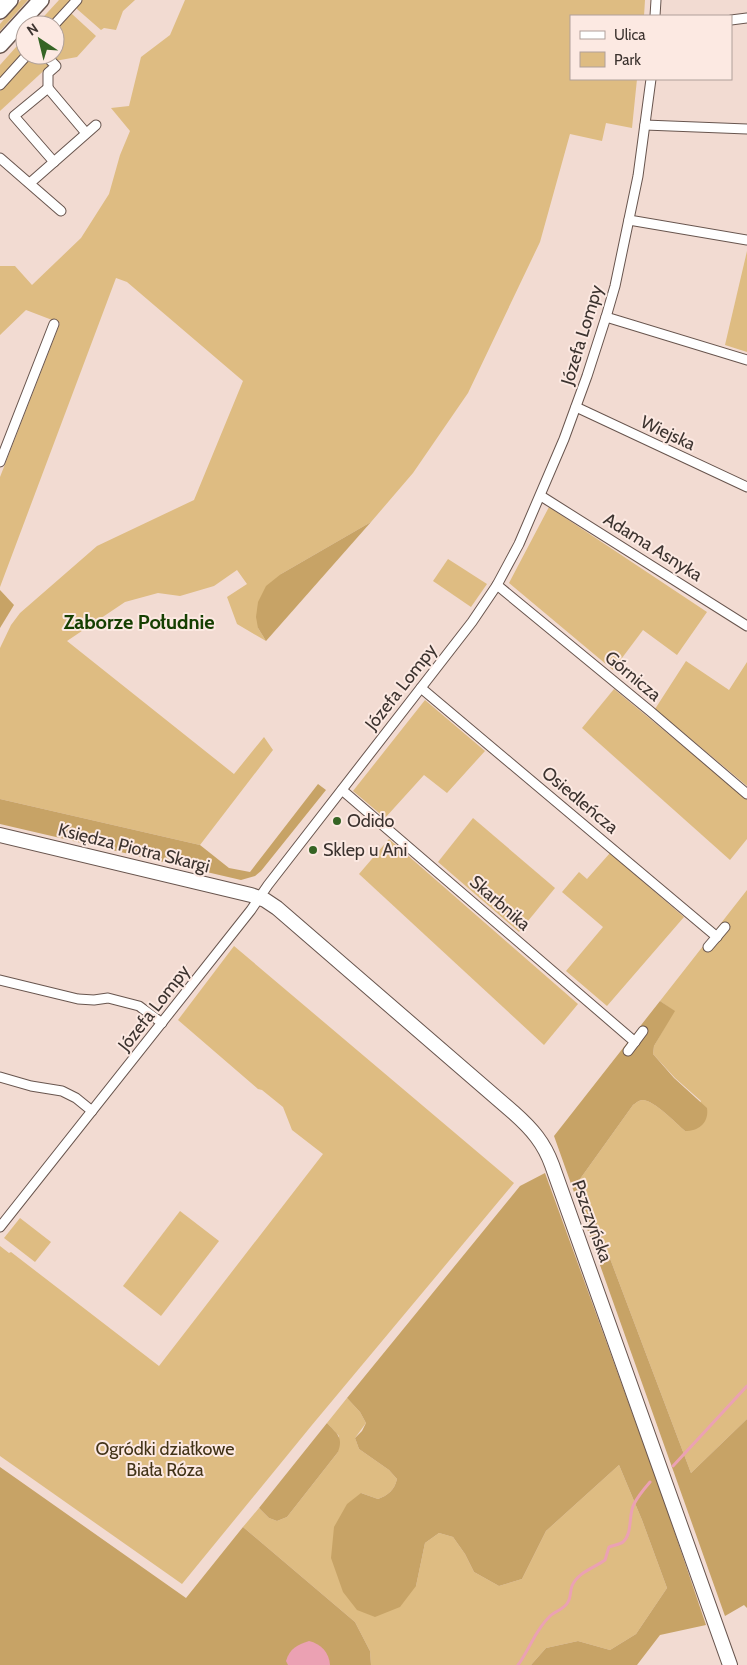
<svg xmlns="http://www.w3.org/2000/svg" width="747" height="1665" viewBox="0 0 747 1665" font-family="Cabin,sans-serif">
	<style>
		.green { fill: #debc82 }
		.forest { fill: #c7a366 }
		.water { fill: #eba1b3 }
		.lines { fill: none; stroke-linecap: round; stroke-linejoin: round }
		.stream { stroke: #eba1b3; stroke-width: 3 }
		.street-casing { stroke: #68554e; stroke-width: 11 }
		.secondary-casing { stroke: #68554e; stroke-width: 16 }
		.primary-casing { stroke: #68554e; stroke-width: 18 }
		.street { stroke: #fff; stroke-width: 9 }
		.secondary { stroke: #fff; stroke-width: 14 }
		.primary { stroke: #fff; stroke-width: 15 }
		.poi-dot { fill: #356424; stroke: #fce9e2; stroke-width: 2 }
		.labels { text-anchor: middle; stroke-width: 4; stroke-linejoin: round; paint-order: stroke }
		.street-label { font-size: 18px; fill: #3c332f; stroke: #fce9e2 }
		.poi-label { font-size: 18px; fill: #3c332f; stroke: #fce9e2; text-anchor: start }
		.park-label { font-size: 18px; fill: #423317; stroke: #fce9e2 }
		.quarter-label { font-size: 20px; font-weight: bold; fill: #153f01; stroke: #fce9e2 }
	</style>
	<rect width="100%" height="100%" fill="#f2dbd2"/>
	<g class="green">
		<path d="M 21,0 L 28,0 L 0,31 L 0,24 Z"/>
		<path d="M 59,0 L 72,0 L 49,25 L 36,25 Z"/>
		<path d="M 82,0 L 135,0 L 123,11 L 116,30 L 104,28 L 101,30 L 77,9 L 77,6 Z"/>
		<path d="M 185,0 L 645,0 L 644,16 L 571,16 L 571,79 L 637,79 L 632,128 L 606,123 L 602,141 L 570,134 L 540,242 L 468,393 L 413,473 L 371,522 L 281,574 L 258,628 L 266,641 L 237,624 L 227,597 L 247,584 L 237,570 L 214,586 L 180,596 L 158,593 L 125,602 L 67,641 L 234,774 L 264,737 L 273,750 L 200,845 L 0,799 L 0,648 L 11,625 L 20,613 L 97,546 L 194,500 L 243,381 L 127,282 L 116,278 L 0,587 L 0,477 L 60,323 L 26,310 L 0,335 L 0,266 L 15,266 L 32,285 L 81,238 L 109,194 L 120,155 L 130,131 L 111,108 L 129,106 L 141,57 L 170,35 Z"/>
		<path d="M 69,14 L 72,14 L 96,36 L 77,57 L 55,61 L 49,55 L 55,55 L 55,30 Z"/>
		<path d="M 25,37 L 25,52 L 0,80 L 0,65 Z"/>
		<path d="M 32,55 L 42,55 L 51,64 L 0,111 L 0,91 Z"/>
		<path d="M 747,251 L 747,352 L 725,345 Z"/>
		<path d="M 549,507 L 707,612 L 677,655 L 643,630 L 613,670 L 509,583 Z"/>
		<path d="M 448,559 L 487,584 L 471,607 L 433,581 Z"/>
		<path d="M 686,661 L 729,690 L 747,662 L 747,786 L 655,709 Z"/>
		<path d="M 614,689 L 747,799 L 747,839 L 730,860 L 582,728 Z"/>
		<path d="M 425,700 L 485,751 L 447,793 L 424,775 L 385,818 L 353,791 Z"/>
		<path d="M 473,818 L 555,888 L 519,932 L 438,862 Z"/>
		<path d="M 389,839 L 578,1004 L 544,1045 L 359,874 Z"/>
		<path d="M 610,853 L 684,917 L 607,1006 L 566,971 L 603,927 L 562,892 L 579,872 L 587,879 Z"/>
		<path d="M 747,890 L 747,1419 L 691,1473 L 580,1179 L 633,1105 C 636,1103 639,1100 643,1100 C 655,1101 676,1123 685,1131 L 701,1101 L 675,1078 L 653,1054 L 654,1046 L 674,1011 L 660,1001 Z"/>
		<path d="M 234,946 L 514,1183 L 312,1425 L 182,1584 L 0,1456 L 0,1246 L 9,1253 L 11,1252 L 159,1366 L 323,1154 L 292,1130 L 283,1107 L 262,1090 L 258,1089 L 178,1020 Z"/>
		<path d="M 180,1211 L 219,1241 L 161,1316 L 123,1286 Z"/>
		<path d="M 20,1218 L 51,1242 L 35,1262 L 4,1238 Z"/>
		<path d="M 347,1398 L 360,1412 L 366,1423 L 355,1438 L 359,1449 L 389,1470 L 397,1479 C 394,1491 388,1495 378,1499 L 361,1493 L 416,1586 L 425,1543 L 439,1533 L 453,1537 L 465,1554 L 474,1572 L 499,1586 L 522,1579 L 546,1531 L 619,1465 L 642,1520 L 667,1588 L 636,1634 L 610,1650 L 578,1641 L 546,1648 L 531,1665 L 371,1665 L 370,1651 L 355,1622 L 243,1527 L 259,1508 L 269,1518 L 277,1521 L 287,1517 L 338,1452 L 339,1436 L 327,1423 Z"/>
	</g>
	<g class="forest">
		<path d="M 371,522 L 266,641 L 258,628 L 256,617 L 258,602 L 266,586 L 281,574 Z"/>
		<path d="M 0,590 L 14,605 L 0,628 Z"/>
		<path d="M 318,784 L 326,790 L 261,871 L 255,876 L 241,880 L 0,824 L 0,799 L 200,845 L 229,868 L 250,872 Z"/>
		<path d="M 660,1001 L 675,1011 L 654,1046 L 653,1054 L 674,1078 L 707,1108 C 709,1122 700,1131 685,1131 C 676,1123 655,1101 643,1100 C 639,1100 636,1103 633,1105 L 580,1179 L 691,1473 L 747,1419 L 747,1608 L 744,1605 L 725,1616 L 554,1136 Z"/>
		<path d="M 545,1173 L 662,1495 L 706,1625 L 660,1635 L 637,1665 L 531,1665 L 546,1648 L 578,1641 L 610,1650 L 636,1634 L 667,1588 L 642,1520 L 619,1465 L 546,1531 L 522,1579 L 499,1586 L 474,1572 L 465,1554 L 453,1537 L 439,1533 L 425,1543 L 416,1586 L 400,1607 L 375,1617 L 357,1610 L 343,1592 L 331,1558 L 334,1527 L 347,1504 L 361,1493 L 378,1499 C 388,1495 394,1491 397,1479 L 389,1470 L 359,1449 L 355,1438 L 362,1431 L 366,1423 L 360,1412 L 347,1398 L 520,1186 Z"/>
		<path d="M 327,1423 C 336,1433 344,1437 338,1452 L 287,1517 L 277,1521 L 269,1518 L 259,1508 Z"/>
		<path d="M 0,1467 L 186,1598 L 243,1527 L 355,1622 L 370,1651 L 371,1665 L 0,1665 Z"/>
	</g>
	<path class="water" d="M 309,1641 C 321,1644 329,1652 330,1665 L 288,1665 L 286,1661 C 290,1648 297,1645 309,1641 Z"/>
	<g class="lines">
		<g class="stream">
			<path d="M 673,1466 L 747,1386"/>
			<path d="M 518,1665 C 530,1649 535,1630 550,1616 C 555,1611 565,1609 568,1602 C 571,1597 570,1591 572,1586 C 578,1572 594,1568 605,1560 L 609,1547 C 613,1545 619,1545 623,1542 C 633,1533 628,1515 634,1504 C 638,1496 644,1489 650,1482"/>
		</g>
		<defs>
			<g id="street">
				<path d="M 655,16 L 656,0"/>
				<path d="M 731,20 L 747,18"/>
				<path d="M 54,25 L 77,0"/>
				<path d="M 45,55 L 56,66 L 48,73 L 48,88"/>
				<path d="M 0,85 L 27,55"/>
				<path d="M 645,125 L 747,129"/>
				<path d="M 0,158 L 61,211"/>
				<path d="M 54,162 L 14,116 L 48,88 L 86,133"/>
				<path d="M 30,183 L 96,125"/>
				<path d="M 629,220 L 747,240"/>
				<path d="M 606,317 L 747,360"/>
				<path d="M 576,407 L 747,487"/>
				<path d="M 0,462 L 54,324"/>
				<path d="M 541,496 L 747,626"/>
				<path d="M 497,585 L 650,711 L 747,794"/>
				<path d="M 421,688 L 717,937"/>
				<path d="M 342,790 L 635,1042"/>
				<path d="M 708,947 L 725,927"/>
				<path d="M 0,980 L 78,999 L 94,1000 L 108,998 L 139,1006 L 162,1023"/>
				<path d="M 628,1051 L 643,1031"/>
				<path d="M 0,1077 L 31,1086 L 62,1091 L 76,1098 L 92,1111"/>
				<path d="M 0,1227 L 251,910 L 268,885 L 472,622 L 497,585 L 519,544 L 564,439 L 587,376 L 606,317 L 615,286 L 638,176 L 651,79"/>
			</g>
			<path id="secondary" d="M 0,835 L 251,895 L 265,900 L 277,908 L 514,1113 C 532,1129 544,1143 552,1165 L 730,1665"/>
			<g id="primary">
				<path d="M 0,11 L 10,0"/>
				<path d="M 0,45 L 41,0"/>
			</g>
		</defs>
		<use href="#street" class="street-casing"/>
		<use href="#secondary" class="secondary-casing"/>
		<use href="#primary" class="primary-casing"/>
		<use href="#street" class="street"/>
		<use href="#secondary" class="secondary"/>
		<use href="#primary" class="primary"/>
	</g>
	<g class="poi-dot">
		<circle cx="337" cy="821" r="5"/>
		<circle cx="313" cy="850" r="5"/>
	</g>
	<g class="labels">
		<g class="street-label">
			<text transform="translate(582 335) rotate(-73)" y="6">Józefa Lompy</text>
			<text transform="translate(668 433) rotate(25)" y="6">Wiejska</text>
			<text transform="translate(653 547) rotate(32)" y="6">Adama Asnyka</text>
			<text transform="translate(633 676) rotate(40)" y="6">Górnicza</text>
			<text transform="translate(401 687) rotate(-52)" y="6">Józefa Lompy</text>
			<text transform="translate(580 800) rotate(40)" y="6">Osiedleńcza</text>
			<text transform="translate(134 848) rotate(14)" y="6">Księdza Piotra Skargi</text>
			<text transform="translate(500 903) rotate(41)" y="6">Skarbnika</text>
			<text transform="translate(154 1008) rotate(-52)" y="6">Józefa Lompy</text>
			<text transform="translate(592 1221) rotate(70)" y="6">Pszczyńska</text>
		</g>
		<g class="poi-label">
			<text x="347" y="827">Odido</text>
			<text x="323" y="856">Sklep u Ani</text>
		</g>
		<g class="park-label">
			<text x="165" y="1455">Ogródki działkowe<tspan x="165" dy="21">Biała Róza</tspan></text>
		</g>
		<g class="quarter-label">
			<text x="139" y="629">Zaborze Południe</text>
		</g>
	</g>
	<rect x="570" y="15" width="162" height="65" fill="#fce9e2" stroke="#afa09a"/>
	<rect x="580" y="31" width="25" height="8" fill="#ffffff" stroke="#afa09a"/>
	<text x="614" y="40" font-size="15" fill="#3c332f">Ulica</text>
	<rect x="580" y="52" width="25" height="15" fill="#debc82" stroke="#afa09a"/>
	<text x="614" y="65" font-size="15" fill="#3c332f">Park</text>
	<g transform="translate(40 40) rotate(325)"><circle r="24" fill="#fce9e2" stroke="#afa09a"/>
	<path d="M0-4L9 19L0 12L-9 19Z" fill="#356424"/>
	<text y="-8" font-size="14" font-weight="bold" text-anchor="middle" fill="#3c332f">N</text>
	</g>
</svg>
